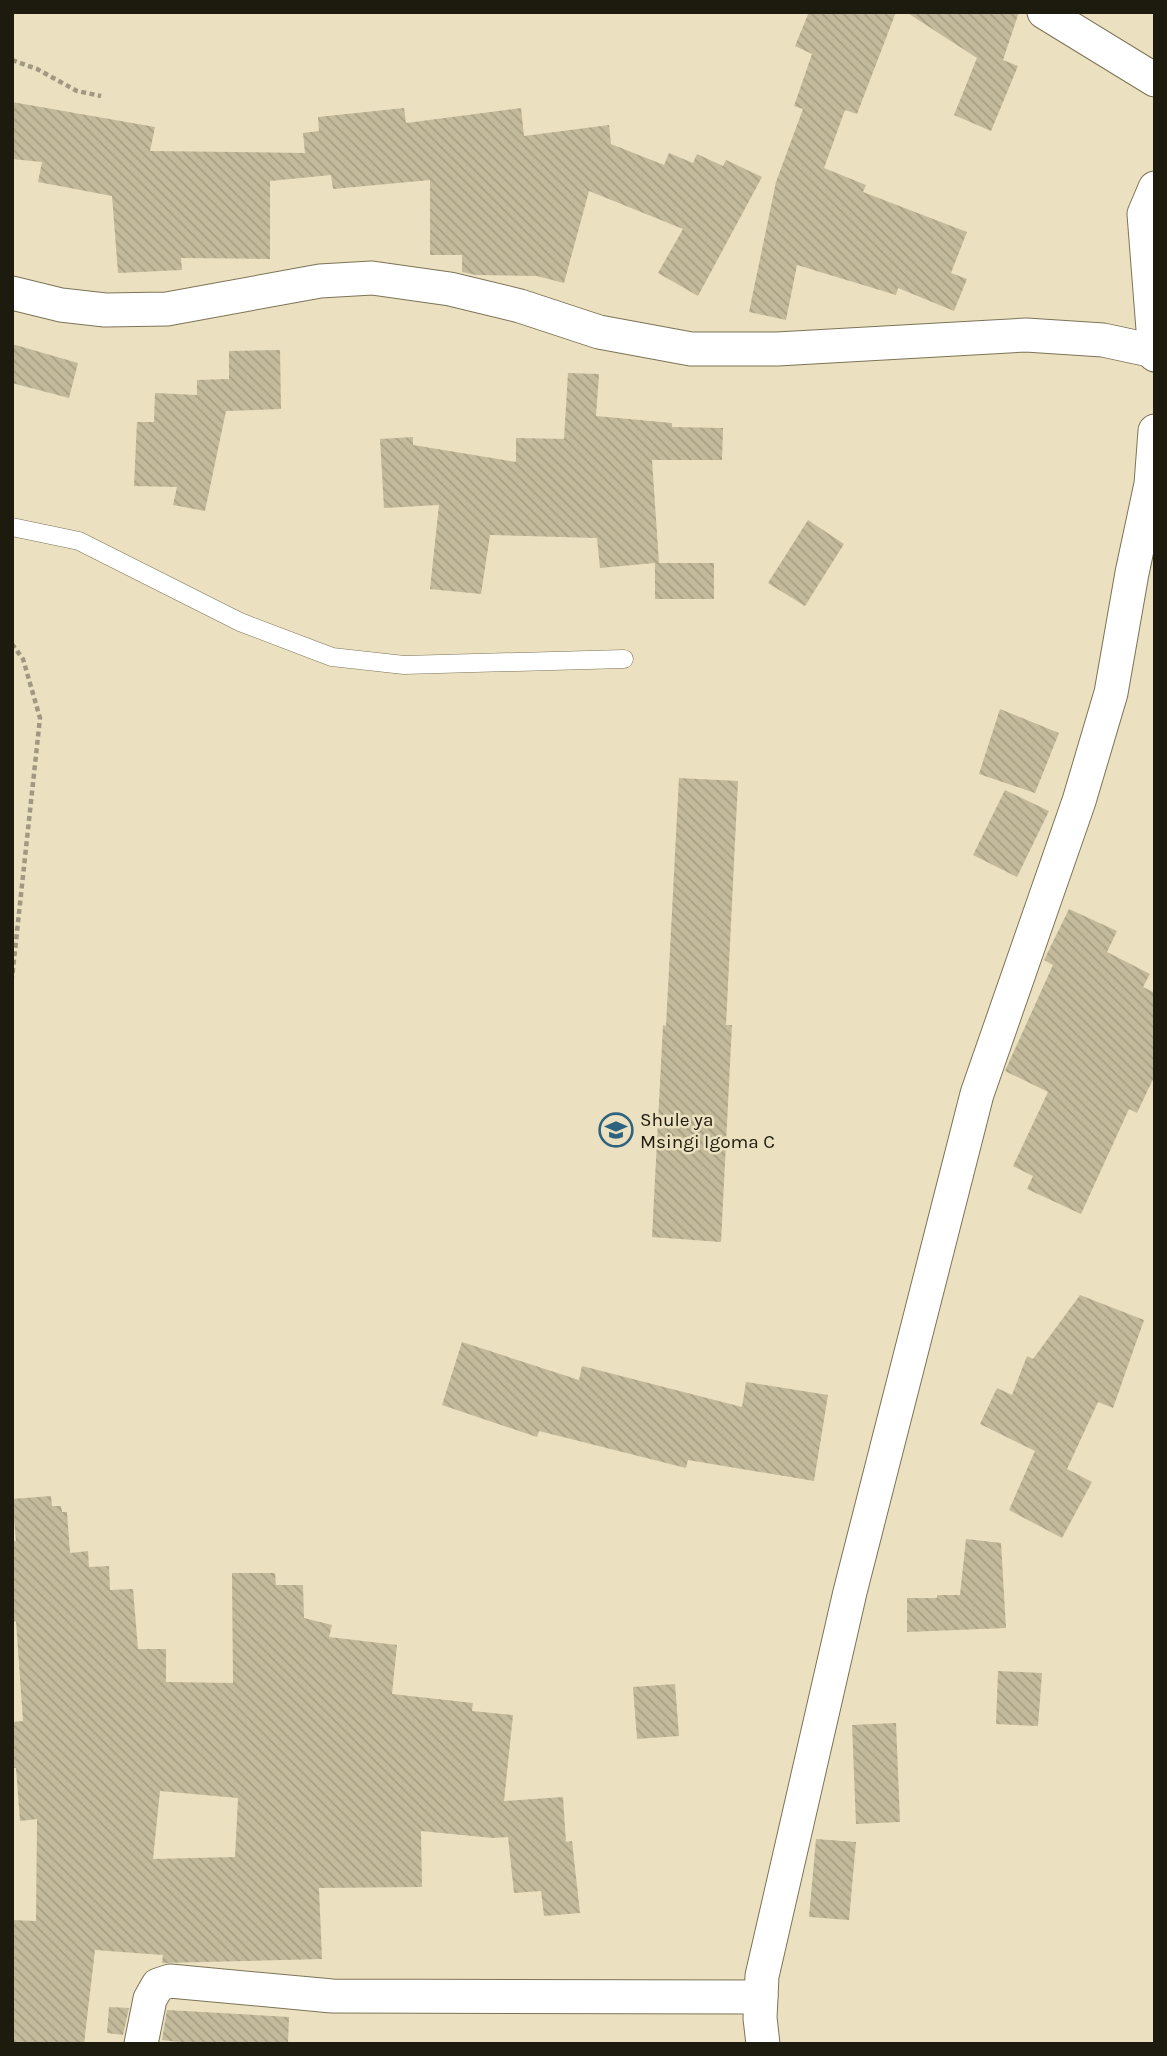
<svg xmlns="http://www.w3.org/2000/svg" width="1167" height="2056" viewBox="0 0 1167 2056" font-family="Karla,sans-serif">
	<style>
		.building { fill: url(#building-back-hatch); fill-rule: evenodd }
		.lines { fill: none; stroke-linecap: round; stroke-linejoin: round }
		.service-casing { stroke: #7c7356; stroke-width: 19 }
		.minor-casing { stroke: #7c7356; stroke-width: 35 }
		.path { stroke: #a09880; stroke-width: 4.5; stroke-dasharray: 5 3.5; stroke-linecap: butt }
		.service { stroke: #fff; stroke-width: 18 }
		.minor { stroke: #fff; stroke-width: 33 }
		.labels { text-anchor: middle; stroke-width: 5; stroke-linejoin: round; paint-order: stroke }
		.poi-label { font-size: 19px; fill: #1d1a0e; stroke: #ebe1c1; text-anchor: start }
	</style>
	<defs>
		<pattern id="building-back-hatch" width="6" height="6" patternUnits="userSpaceOnUse" patternTransform="scale(1.75)"><rect width="6" height="6" fill="#c3ba9b"/><path d="M-1 5l2 2M0 0l6 6M5-1l2 2" fill="none" stroke="#a79f84"/></pattern>
	</defs>
	<rect width="100%" height="100%" fill="#ebe1c1"/>
	<g class="building">
		<path d="M 809,12 L 896,12 L 857,114 L 845,110 L 824,168 L 866,185 L 863,192 L 967,232 L 951,273 L 967,279 L 954,311 L 898,288 L 896,295 L 797,265 L 786,320 L 749,312 L 776,182 L 803,109 L 794,106 L 812,54 L 795,46 Z"/>
		<path d="M 906,12 L 1019,12 L 1003,60 L 1018,66 L 991,131 L 954,115 L 977,58 Z"/>
		<path d="M 12,102 L 155,127 L 150,151 L 305,153 L 303,133 L 319,131 L 318,117 L 404,108 L 406,123 L 521,108 L 524,136 L 609,125 L 611,144 L 664,165 L 669,153 L 693,163 L 697,154 L 723,166 L 726,160 L 762,177 L 698,296 L 658,273 L 683,229 L 589,191 L 564,283 L 537,276 L 476,275 L 462,272 L 462,255 L 430,255 L 430,180 L 333,189 L 331,175 L 270,181 L 270,259 L 181,258 L 182,270 L 118,273 L 112,196 L 38,182 L 42,162 L 12,159 Z"/>
		<path d="M 12,344 L 78,363 L 69,398 L 12,383 Z"/>
		<path d="M 280,350 L 281,409 L 226,411 L 205,511 L 173,505 L 177,487 L 134,486 L 137,422 L 154,422 L 155,393 L 197,395 L 197,380 L 229,379 L 229,351 Z"/>
		<path d="M 568,373 L 599,374 L 596,416 L 672,423 L 672,427 L 723,428 L 722,460 L 652,460 L 659,563 L 714,563 L 714,599 L 655,599 L 655,563 L 600,568 L 597,538 L 490,535 L 481,594 L 430,589 L 439,505 L 384,508 L 380,439 L 413,437 L 413,445 L 516,462 L 516,438 L 564,439 Z"/>
		<path d="M 808,520 L 844,544 L 805,606 L 768,583 Z"/>
		<path d="M 1000,709 L 1059,733 L 1035,793 L 979,774 Z"/>
		<path d="M 679,778 L 738,781 L 726,1025 L 732,1025 L 721,1242 L 652,1237 L 663,1025 L 666,1026 Z"/>
		<path d="M 1005,790 L 1049,811 L 1017,877 L 973,855 Z"/>
		<path d="M 1069,909 L 1117,931 L 1107,952 L 1150,974 L 1143,987 L 1155,993 L 1155,1075 L 1137,1113 L 1129,1109 L 1081,1214 L 1027,1189 L 1033,1176 L 1013,1166 L 1048,1092 L 1005,1071 L 1053,965 L 1044,960 Z"/>
		<path d="M 1080,1295 L 1144,1320 L 1113,1408 L 1098,1402 L 1067,1469 L 1092,1482 L 1062,1538 L 1009,1510 L 1035,1451 L 980,1424 L 997,1388 L 1012,1395 L 1027,1356 L 1033,1359 Z"/>
		<path d="M 462,1342 L 579,1380 L 582,1366 L 742,1407 L 746,1382 L 828,1395 L 814,1481 L 688,1460 L 686,1468 L 539,1431 L 537,1437 L 442,1405 Z"/>
		<path d="M 51,1496 L 52,1506 L 61,1506 L 62,1512 L 67,1512 L 70,1553 L 88,1551 L 89,1567 L 109,1566 L 110,1590 L 133,1589 L 138,1649 L 166,1649 L 166,1682 L 233,1683 L 232,1573 L 275,1573 L 276,1585 L 303,1585 L 304,1618 L 332,1625 L 329,1637 L 397,1645 L 392,1694 L 473,1703 L 472,1711 L 513,1715 L 504,1801 L 563,1797 L 566,1842 L 572,1841 L 580,1913 L 544,1916 L 541,1891 L 514,1893 L 508,1837 L 493,1838 L 421,1831 L 422,1887 L 319,1888 L 322,1959 L 162,1963 L 163,1955 L 95,1950 L 84,2044 L 12,2044 L 12,1920 L 36,1921 L 37,1819 L 20,1821 L 16,1768 L 12,1768 L 12,1722 L 23,1721 L 16,1621 L 12,1622 L 12,1541 L 16,1541 L 12,1499 ZM 160,1791 L 238,1798 L 235,1857 L 153,1859 Z"/>
		<path d="M 966,1539 L 1001,1543 L 1006,1628 L 907,1632 L 907,1598 L 937,1598 L 937,1595 L 960,1595 Z"/>
		<path d="M 998,1671 L 1042,1673 L 1038,1726 L 996,1724 Z"/>
		<path d="M 675,1684 L 679,1736 L 637,1739 L 633,1687 Z"/>
		<path d="M 896,1723 L 900,1822 L 856,1824 L 852,1725 Z"/>
		<path d="M 816,1839 L 856,1842 L 849,1920 L 809,1917 Z"/>
		<path d="M 109,2007 L 129,2008 L 123,2035 L 107,2033 Z"/>
		<path d="M 167,2010 L 289,2017 L 288,2044 L 196,2044 L 162,2040 Z"/>
	</g>
	<g class="lines">
		<defs>
			<path id="service" d="M 12,527 L 79,541 L 240,622 L 332,657 L 404,665 L 624,659"/>
			<g id="minor">
				<path d="M 1044,12 L 1155,80"/>
				<path d="M 1155,188 L 1144,214 L 1155,355"/>
				<path d="M 12,293 L 61,305 L 105,310 L 167,309 L 320,281 L 372,278 L 450,289 L 520,306 L 599,332 L 691,349 L 777,349 L 1026,335 L 1103,340 L 1154,351"/>
				<path d="M 141,2044 L 150,1999 L 158,1985 L 170,1981 L 332,1996 L 761,1997"/>
				<path d="M 763,2044 L 760,2018 L 762,1976 L 850,1592 L 977,1094 L 1079,801 L 1111,693 L 1132,573 L 1151,484 L 1155,431"/>
			</g>
		</defs>
		<use href="#service" class="service-casing"/>
		<use href="#minor" class="minor-casing"/>
		<g class="path">
			<path d="M 12,60 L 37,69 L 77,91 L 101,96"/>
			<path d="M 12,644 L 23,659 L 40,718 L 12,978"/>
		</g>
		<use href="#service" class="service"/>
		<use href="#minor" class="minor"/>
	</g>
	<defs>
		<symbol id="school-ring" viewBox="-11 -11 22 22"><circle r="9.5" fill="#ebe1c1" stroke="#2e637f" stroke-width="1.5"/><path d="M0-5L7-2L0 1L-7-2ZM-4 1L0 2.5L4 1V4Q0 6-4 4Z" fill="#2e637f"/></symbol>
	</defs>
	<g fill-rule="evenodd">
		<use href="#school-ring" x="597" y="1111" width="38" height="38"/>
	</g>
	<g class="labels">
		<g class="poi-label">
			<text x="640" y="1126">Shule ya<tspan x="640" dy="22">Msingi Igoma C</tspan></text>
		</g>
	</g>
	<rect width="1167" height="2056" fill="none" stroke="#1d1a0e" stroke-width="28"/>
</svg>
